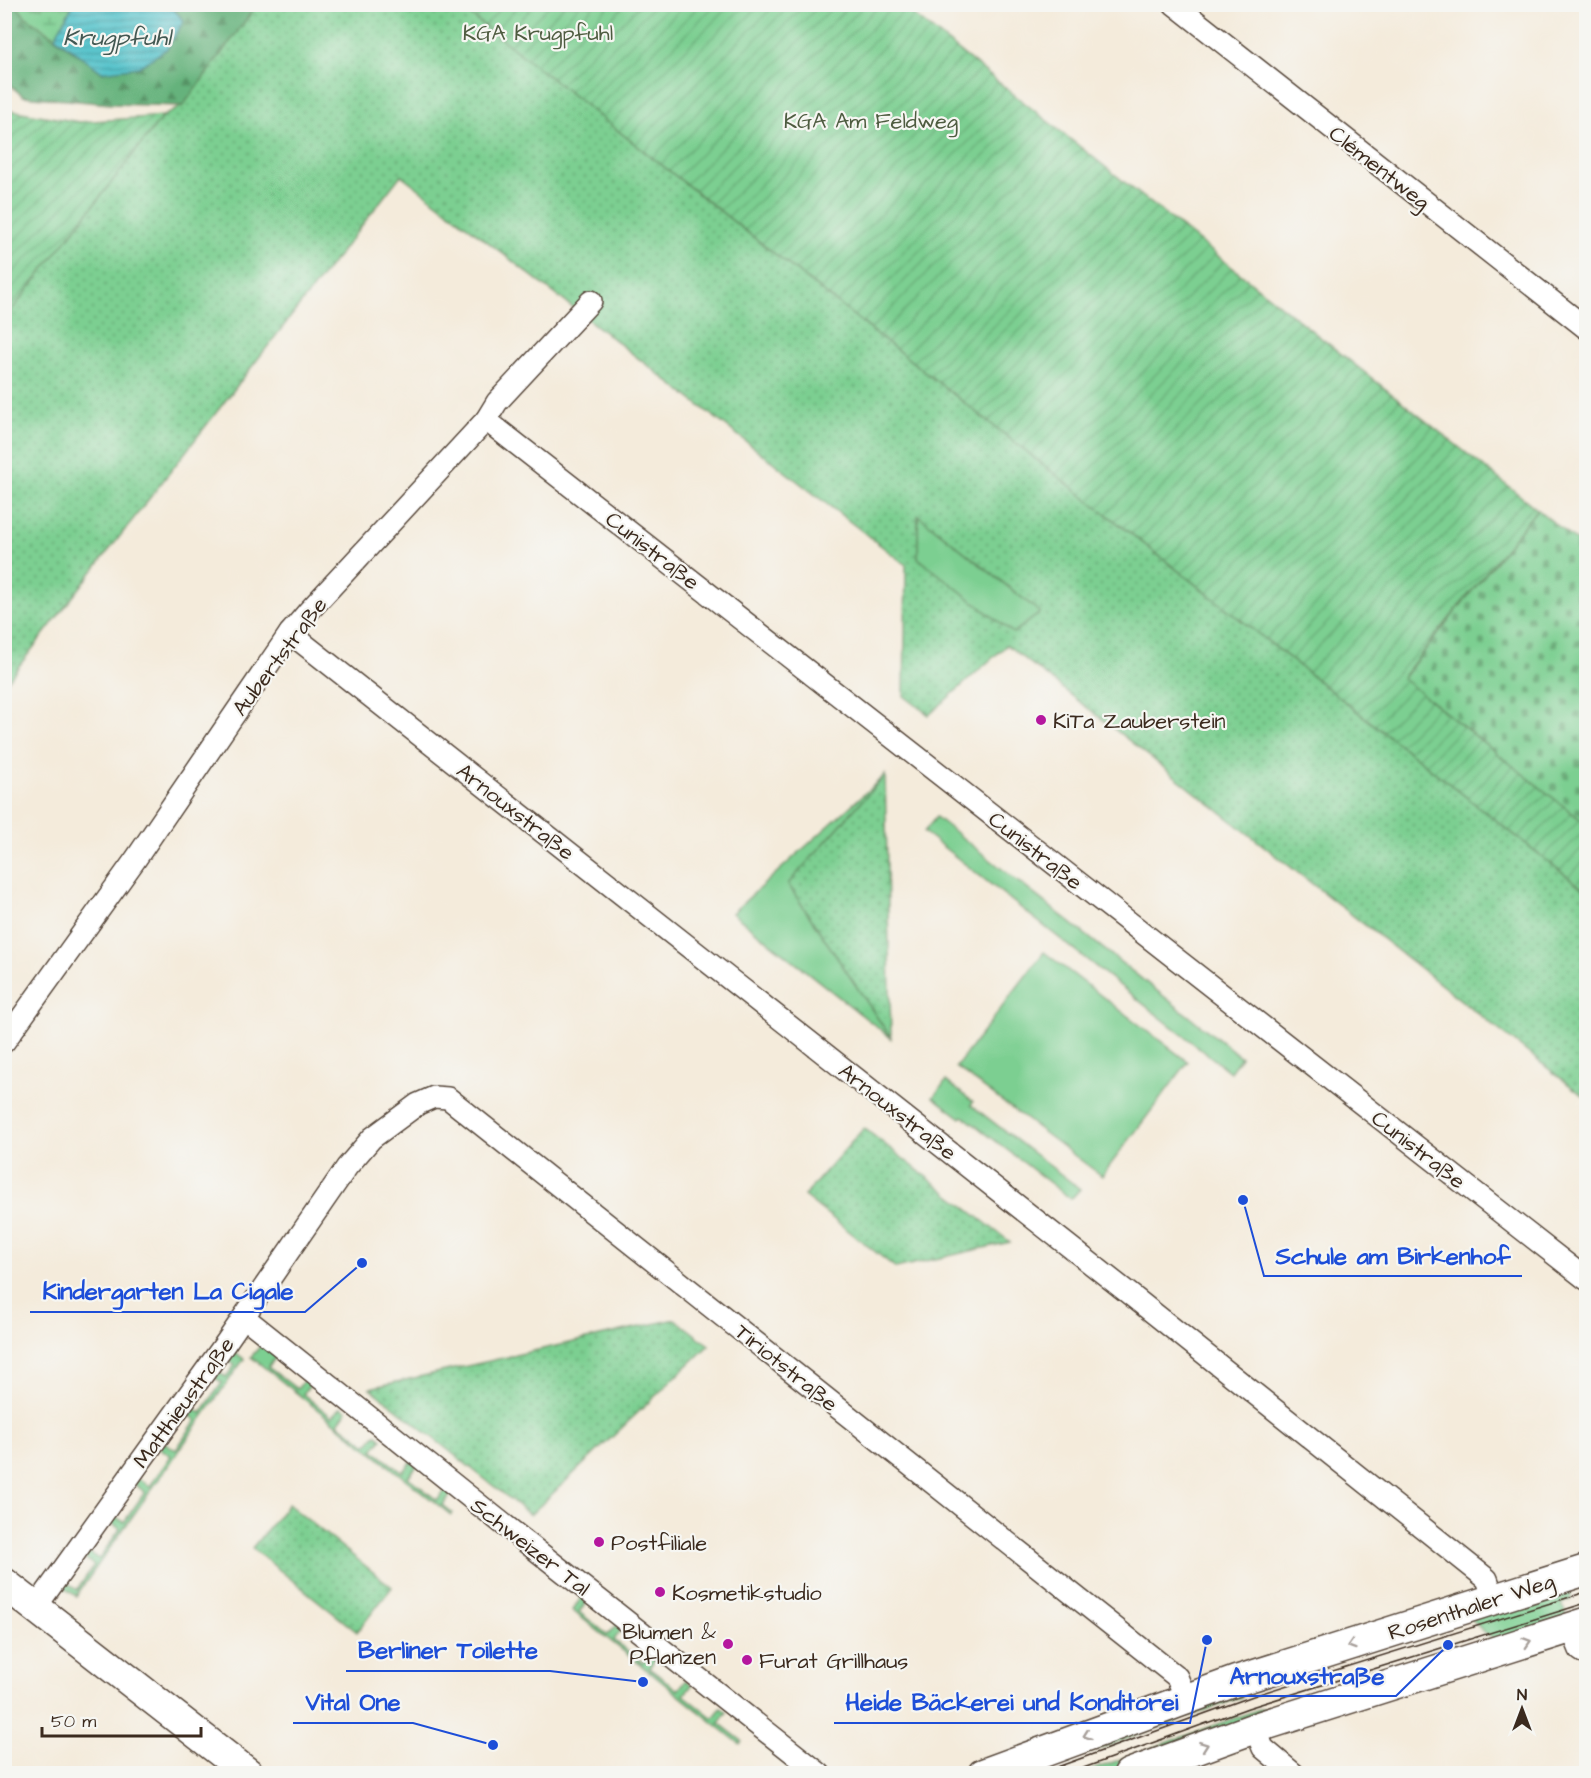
<svg xmlns="http://www.w3.org/2000/svg" width="1591" height="1778" viewBox="0 0 1591 1778" font-family="'Architects Daughter',sans-serif">
	<style>
		.grass { fill: #7ccf91; stroke: #5c7c58; stroke-width: 1.5 }
		.forest { fill: url(#forest-firs); stroke: #506e4c; stroke-width: 1.5 }
		.wetland { fill: url(#wetland-marsh); stroke: #5c7c58; stroke-width: 1.5 }
		.cemetery { fill: url(#cemetery-stones); stroke: #5c7c58; stroke-width: 1.5 }
		.park { fill: url(#park-dots); stroke: #5c7c58; stroke-width: 1.5; fill-rule: evenodd }
		.garden { fill: url(#garden-furrows); stroke: #5c7c58; stroke-width: 1.5 }
		.water { fill: url(#water-rules); stroke: #497775; stroke-width: 1.5 }
		.lines { fill: none; stroke-linecap: round; stroke-linejoin: round }
		.street-casing { stroke: #57473a; stroke-width: 24 }
		.secondary-casing { stroke: #57473a; stroke-width: 33 }
		.street { stroke: #fff; stroke-width: 21 }
		.secondary { stroke: #fff; stroke-width: 30 }
		.tram { stroke: #3b2a1e; stroke-width: 1.5 }
		.oneway { stroke: #a79f9a }
		.poi-dot { fill: #b5179e; stroke: #f6f6f2; stroke-width: 2 }
		.labels { text-anchor: middle; stroke-width: 4.5; stroke-linejoin: round; paint-order: stroke }
		.park-label { font-size: 22px; fill: #4e5c40; stroke: #f6f6f2 }
		.street-label { font-size: 22px; fill: #3b2a1e; stroke: #f6f6f2 }
		.poi-label { font-size: 22px; fill: #3b2a1e; stroke: #f6f6f2; text-anchor: start }
		.water-label { font-size: 24px; font-style: italic; fill: #435852; stroke: #f6f6f2 }
		.leader { fill: none; stroke: #1d4ed8; stroke-width: 2 }
		.callout-dot { fill: #1d4ed8; stroke: #f6f6f2; stroke-width: 2 }
		.callout-label { font-size: 24px; text-anchor: middle; font-weight: bold; fill: #1d4ed8; stroke: #f6f6f2; stroke-width: 4.5; stroke-linejoin: round; paint-order: stroke }
	</style>
	<defs>
		<pattern id="forest-firs" width="22" height="20" patternUnits="userSpaceOnUse" patternTransform="scale(1.5)"><rect width="22" height="20" fill="#65b27b"/><path d="M5 1l3.5 6h-7zM16 11l3.5 6h-7z" fill="#549164"/></pattern>
		<pattern id="wetland-marsh" width="20" height="14" patternUnits="userSpaceOnUse" patternTransform="scale(1.5)"><rect width="20" height="14" fill="#7ccf91"/><path d="M1 5h8M5 5V1M11 12h8M15 12V8" fill="none" stroke="#67a876"/></pattern>
		<pattern id="cemetery-stones" width="16" height="16" patternUnits="userSpaceOnUse" patternTransform="scale(1.5)"><rect width="16" height="16" fill="#7ccf91"/><path d="M2 7V4a2 2 0 0 1 4 0v3zM10 15v-3a2 2 0 0 1 4 0v3z" fill="#67a876"/></pattern>
		<pattern id="park-dots" width="8" height="8" patternUnits="userSpaceOnUse" patternTransform="scale(1.5)"><rect width="8" height="8" fill="#7ccf91"/><path d="M2 2h.1M6 6h.1" fill="none" stroke="#67a876" stroke-width="1.8" stroke-linecap="round"/></pattern>
		<pattern id="garden-furrows" width="10" height="10" patternUnits="userSpaceOnUse" patternTransform="scale(1.5)"><rect width="10" height="10" fill="#7ccf91"/><path d="M-1 1l2-2M0 10L10 0M9 11l2-2" fill="none" stroke="#67a876"/></pattern>
		<pattern id="water-rules" width="6" height="5" patternUnits="userSpaceOnUse" patternTransform="scale(1.5)"><rect width="6" height="5" fill="#57c4cc"/><path d="M0 2.5h6" fill="none" stroke="#499fa5"/></pattern>
	</defs>
	<rect width="100%" height="100%" fill="#f6f6f2"/>
	<filter id="ink" filterUnits="userSpaceOnUse"><feTurbulence type="fractalNoise" baseFrequency=".0167" numOctaves="2"/><feDisplacementMap in="SourceGraphic" scale="12" xChannelSelector="R" yChannelSelector="G"/><feConvolveMatrix kernelMatrix="1 2 1 2 8 2 1 2 1" color-interpolation-filters="sRGB"/></filter>
	<filter id="wash" filterUnits="userSpaceOnUse"><feTurbulence type="fractalNoise" baseFrequency=".008" numOctaves="4" result="noise"/><feDisplacementMap in="SourceGraphic" scale="24" xChannelSelector="R" yChannelSelector="G"/><feGaussianBlur stdDeviation="1.35" result="paint"/><feColorMatrix in="noise" values="0 0 0 0 0 0 0 0 0 0 0 0 0 0 0 0 0 1.4 0 .05"/><feComposite in="paint" operator="in"/></filter>
	<g filter="url(#wash)">
		<rect width="100%" height="100%" fill="#f4ebdb"/>
		<g class="grass">
			<path d="M 918,515 L 1041,613 L 1013,633 L 918,558 Z"/>
			<path d="M 885,775 L 788,884 L 891,1038 L 732,913 Z"/>
			<path d="M 936,817 L 1241,1057 L 1230,1072 L 924,832 Z"/>
			<path d="M 1044,952 L 1188,1062 L 1102,1176 L 956,1067 Z"/>
			<path d="M 946,1081 L 973,1102 L 971,1105 L 1080,1189 L 1071,1199 L 963,1116 L 961,1118 L 933,1097 Z"/>
			<path d="M 262,1344 L 277,1356 L 268,1367 L 297,1389 L 306,1378 L 312,1383 L 303,1394 L 332,1417 L 341,1407 L 347,1411 L 338,1423 L 367,1445 L 376,1434 L 382,1439 L 373,1450 L 402,1472 L 411,1462 L 417,1466 L 408,1477 L 437,1500 L 446,1489 L 451,1494 L 443,1505 L 453,1513 L 451,1515 L 251,1357 Z"/>
			<path d="M 230,1349 L 244,1359 L 76,1596 L 62,1586 L 65,1581 L 77,1590 L 94,1565 L 83,1557 L 87,1551 L 99,1559 L 120,1529 L 108,1521 L 112,1515 L 124,1522 L 145,1492 L 134,1484 L 138,1478 L 150,1486 L 171,1456 L 160,1448 L 164,1442 L 176,1450 L 196,1420 L 185,1412 L 190,1406 L 201,1413 L 222,1383 L 211,1375 L 215,1370 L 226,1377 L 235,1365 L 224,1357 Z"/>
			<path d="M 1550,1589 L 1553,1596 L 1570,1591 L 1571,1600 L 1562,1604 L 1568,1621 L 1498,1644 L 1467,1616 Z"/>
			<path d="M 582,1597 L 587,1602 L 579,1612 L 608,1635 L 617,1625 L 622,1629 L 614,1640 L 643,1663 L 652,1652 L 657,1657 L 649,1668 L 678,1690 L 686,1680 L 692,1685 L 684,1695 L 713,1718 L 721,1708 L 727,1712 L 719,1723 L 742,1741 L 740,1744 L 572,1610 Z"/>
			<path d="M 1232,1689 L 1242,1697 L 1033,1773 L 1002,1774 Z"/>
			<path d="M 1262,1708 L 1271,1714 L 1103,1773 L 1081,1774 Z"/>
		</g>
		<path class="forest" d="M 4,5 L 16,5 L 25,16 L 102,72 L 184,21 L 170,5 L 257,5 L 183,106 L 111,104 L 23,96 L 5,81 Z"/>
		<path class="wetland" d="M 16,5 L 73,5 L 55,37 L 25,16 Z"/>
		<path class="cemetery" d="M 1537,509 L 1586,549 L 1586,824 L 1402,679 Z"/>
		<g class="park">
			<path d="M 257,5 L 458,5 L 1586,891 L 1586,1098 L 1007,645 L 929,715 L 904,696 L 906,565 L 401,175 L 5,684 L 4,319 L 163,116 L 183,106 ZM 918,515 L 1040,612 L 1040,613 L 1013,633 L 918,558 Z"/>
			<path d="M 885,775 L 891,1038 L 788,884 Z"/>
			<path d="M 864,1128 L 1010,1242 L 896,1268 L 804,1196 Z"/>
			<path d="M 675,1319 L 709,1345 L 530,1515 L 370,1388 Z"/>
			<path d="M 288,1504 L 392,1587 L 357,1632 L 252,1548 Z"/>
		</g>
		<g class="garden">
			<path d="M 458,5 L 901,5 L 1537,509 L 1402,678 L 1586,824 L 1586,891 Z"/>
			<path d="M 5,105 L 10,110 L 79,122 L 163,116 L 5,319 Z"/>
		</g>
		<path class="water" d="M 73,5 L 170,5 L 184,21 L 167,49 L 139,67 L 102,72 L 55,37 Z"/>
	</g>
	<g filter="url(#ink)">
		<g class="lines">
			<defs>
				<g id="street">
					<path d="M 1174,4 L 1586,328"/>
					<path d="M 486,420 L 1586,1279"/>
					<path d="M 290,633 L 1136,1299 L 1487,1579 L 1494,1599"/>
					<path d="M 4,1042 L 135,860 L 290,633 L 307,613 L 486,420 L 497,402 L 591,301"/>
					<path d="M 244,1317 L 517,1535 L 820,1774"/>
					<path d="M 36,1607 L 227,1341 L 347,1167 L 372,1138 L 418,1104 L 434,1097 L 448,1098 L 1177,1677 L 1186,1699"/>
					<path d="M 1571,1628 L 1580,1650 L 1586,1654"/>
					<path d="M 1255,1728 L 1263,1748 L 1294,1774"/>
				</g>
				<g id="secondary">
					<path d="M 4,1583 L 249,1774"/>
					<path d="M 983,1774 L 1236,1681 L 1586,1570"/>
					<path d="M 1129,1774 L 1255,1728 L 1586,1623"/>
				</g>
			</defs>
			<use href="#street" class="street-casing"/>
			<use href="#secondary" class="secondary-casing"/>
			<use href="#street" class="street"/>
			<use href="#secondary" class="secondary"/>
			<g class="tram">
				<path d="M 1038,1774 L 1256,1695 L 1586,1592"/>
				<path d="M 1067,1774 L 1248,1708 L 1586,1603"/>
			</g>
		</g>
		<defs><path id="oneway-chevron" d="M-2-3.5L2.5 0L-2 3.5" fill="none" stroke-width="1.6" stroke-linecap="round" stroke-linejoin="round" transform="scale(1.5)"/></defs>
		<g class="oneway">
			<use href="#oneway-chevron" transform="translate(1527 1642) rotate(-18)"/>
			<use href="#oneway-chevron" transform="translate(1351 1645) rotate(162)"/>
			<use href="#oneway-chevron" transform="translate(1087 1735) rotate(160)"/>
			<use href="#oneway-chevron" transform="translate(1204 1746) rotate(-20)"/>
		</g>
	</g>
	<g class="poi-dot">
		<circle cx="1041" cy="720" r="6"/>
		<circle cx="599" cy="1542" r="6"/>
		<circle cx="660" cy="1592" r="6"/>
		<circle cx="728" cy="1644" r="6"/>
		<circle cx="747" cy="1660" r="6"/>
	</g>
	<g class="labels">
		<g class="park-label">
			<text x="538" y="40">KGA Krugpfuhl</text>
			<text x="871" y="128">KGA Am Feldweg</text>
		</g>
		<g class="street-label">
			<text transform="translate(1380 167) rotate(38)" y="8">Clémentweg</text>
			<text transform="translate(653 550) rotate(38)" y="8">Cunistraße</text>
			<text transform="translate(279 656) rotate(-53)" y="8">Aubertstraße</text>
			<text transform="translate(516 811) rotate(38)" y="8">Arnouxstraße</text>
			<text transform="translate(1036 850) rotate(38)" y="8">Cunistraße</text>
			<text transform="translate(898 1111) rotate(38)" y="8">Arnouxstraße</text>
			<text transform="translate(1419 1149) rotate(38)" y="8">Cunistraße</text>
			<text transform="translate(787 1367) rotate(39)" y="8">Tiriotstraße</text>
			<text transform="translate(183 1402) rotate(-54)" y="8">Matthieustraße</text>
			<text transform="translate(531 1546) rotate(38)" y="8">Schweizer Tal</text>
			<text transform="translate(1471 1606) rotate(-18)" y="8">Rosenthaler Weg</text>
		</g>
		<g class="poi-label">
			<text x="1053" y="728">KiTa Zauberstein</text>
			<text x="611" y="1550">Postfiliale</text>
			<text x="672" y="1600">Kosmetikstudio</text>
			<text x="716" y="1639" text-anchor="end">Blumen &amp;<tspan x="716" dy="25">Pflanzen</tspan></text>
			<text x="759" y="1668">Furat Grillhaus</text>
		</g>
		<g class="water-label">
			<text x="117" y="45">Krugpfuhl</text>
		</g>
	</g>
	<path class="leader" d="M1243 1200L1264 1276H1522M362 1263L305 1312H30M643 1682L550 1671H346M1448 1645L1396 1696H1218M1207 1640L1190 1723H834M493 1745L413 1723H293"/>
	<g class="callout-dot">
		<circle cx="1243" cy="1200" r="6"/>
		<circle cx="362" cy="1263" r="6"/>
		<circle cx="643" cy="1682" r="6"/>
		<circle cx="1448" cy="1645" r="6"/>
		<circle cx="1207" cy="1640" r="6"/>
		<circle cx="493" cy="1745" r="6"/>
	</g>
	<g class="callout-label">
		<text x="1393" y="1264">Schule am Birkenhof</text>
		<text x="168" y="1299">Kindergarten La Cigale</text>
		<text x="448" y="1658">Berliner Toilette</text>
		<text x="1307" y="1684">Arnouxstraße</text>
		<text x="1012" y="1710">Heide Bäckerei und Konditorei</text>
		<text x="353" y="1710">Vital One</text>
	</g>
	<rect width="1591" height="1778" fill="none" stroke="#f6f6f2" stroke-width="24"/>
	<g transform="translate(1522 1709)" stroke="#f6f6f2" stroke-width="4.5" paint-order="stroke">
	<path d="M0-4.5L10 22L0 15L-10 22Z" fill="#3b2a1e"/>
	<text y="-9" font-size="16" font-weight="bold" text-anchor="middle" fill="#3b2a1e">N</text>
	</g>
	<path d="M42 1727v9h159v-9" fill="none" stroke="#3b2a1e" stroke-width="3"/>
	<text x="51" y="1727" font-size="18" fill="#3b2a1e" stroke="#f6f6f2" stroke-width="4.5" paint-order="stroke">50 m</text>
</svg>
